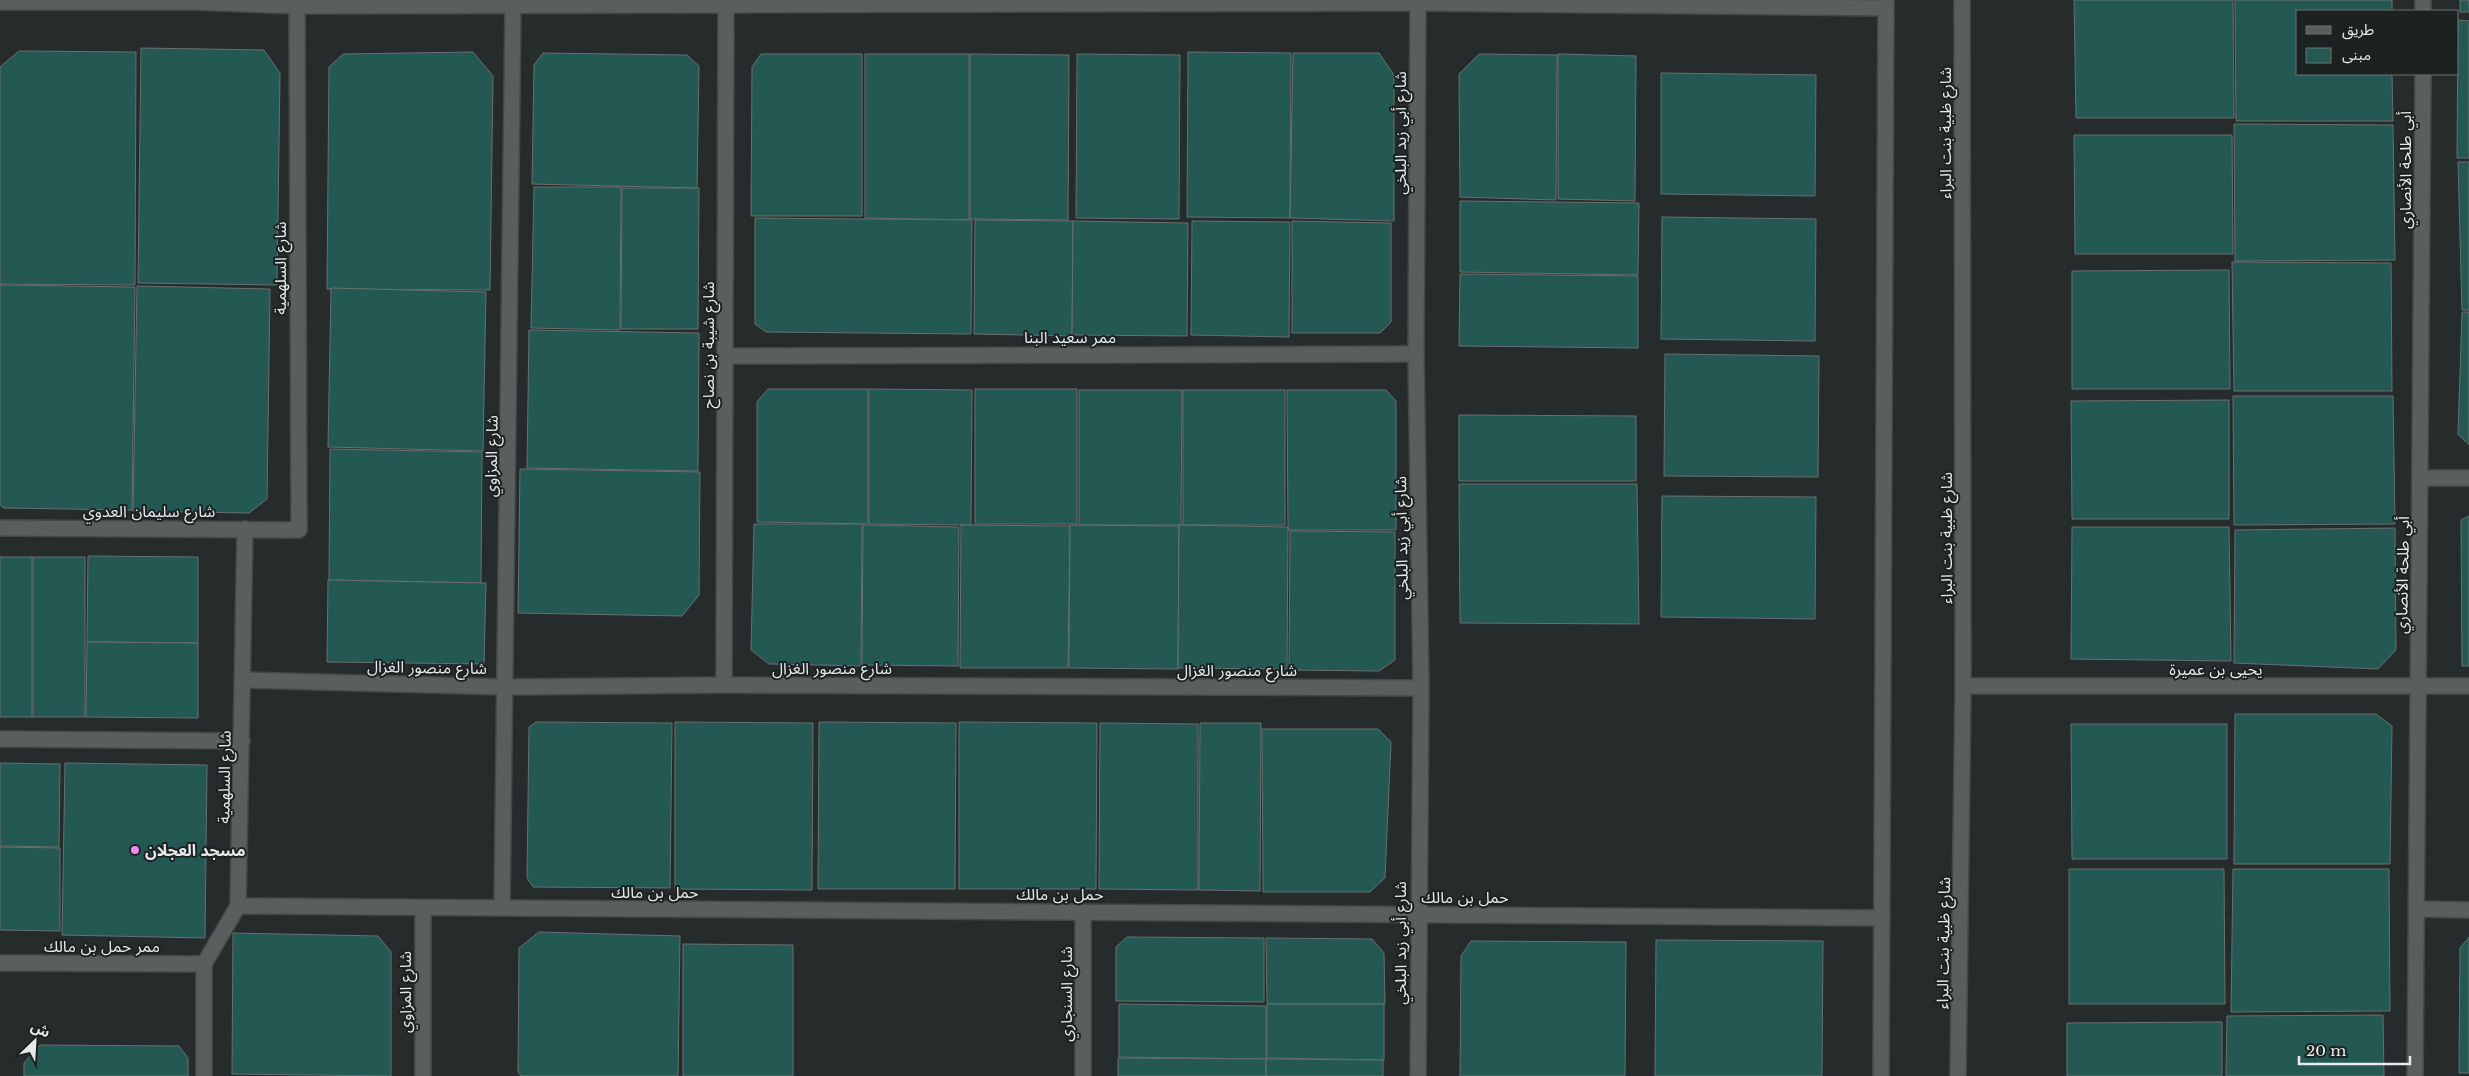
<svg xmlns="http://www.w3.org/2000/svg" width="2469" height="1076" viewBox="0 0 2469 1076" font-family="'Libre Baskerville','Noto Sans Arabic',serif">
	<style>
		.building { fill: #235853; stroke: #69706f }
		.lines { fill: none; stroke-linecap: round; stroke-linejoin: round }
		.minor-casing { stroke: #434747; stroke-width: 18 }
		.tertiary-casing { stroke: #434747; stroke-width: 18 }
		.minor { stroke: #585f5e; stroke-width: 15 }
		.tertiary { stroke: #585f5e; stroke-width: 15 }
		.poi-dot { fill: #f389f1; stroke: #1c2221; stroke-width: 2 }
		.labels { text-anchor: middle; stroke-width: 4; stroke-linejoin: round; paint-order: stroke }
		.street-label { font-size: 16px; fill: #e6eaea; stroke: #1c2221 }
		.poi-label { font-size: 16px; font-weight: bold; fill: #e6eaea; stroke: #1c2221; text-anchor: start }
	</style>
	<rect width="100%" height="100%" fill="#262c2b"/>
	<g class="building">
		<path d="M 2074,0 L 2233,0 L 2234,118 L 2076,118 Z"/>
		<path d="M 2235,0 L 2392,0 L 2392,11 L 2298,11 L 2298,74 L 2392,74 L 2393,121 L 2236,121 Z"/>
		<rect x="2460" y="0" width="9" height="12"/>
		<path d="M 2458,20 L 2469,21 L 2469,158 L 2457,158 Z"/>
		<path d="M 141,48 L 264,50 L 280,73 L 277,285 L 138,283 Z"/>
		<path d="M 19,51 L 136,52 L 135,285 L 0,284 L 0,67 Z"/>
		<path d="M 473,52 L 493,76 L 490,290 L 327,289 L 329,67 L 343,54 Z"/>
		<path d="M 1188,52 L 1291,53 L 1290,218 L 1187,217 Z"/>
		<path d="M 543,53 L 687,55 L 699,66 L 697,188 L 532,184 L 534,65 Z"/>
		<path d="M 1293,53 L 1379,53 L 1394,75 L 1394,221 L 1290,218 Z"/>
		<path d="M 761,54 L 862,54 L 862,216 L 751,216 L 752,67 Z"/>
		<path d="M 865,54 L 969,54 L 969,220 L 865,218 Z"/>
		<path d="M 970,54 L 1069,55 L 1068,220 L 970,219 Z"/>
		<path d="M 1077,54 L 1180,55 L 1179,219 L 1076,218 Z"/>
		<path d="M 1479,54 L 1557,55 L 1556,200 L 1460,197 L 1459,74 Z"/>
		<path d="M 1558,54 L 1636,56 L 1635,201 L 1558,199 Z"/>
		<path d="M 1661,73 L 1816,75 L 1815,196 L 1661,194 Z"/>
		<path d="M 2234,124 L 2393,125 L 2395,260 L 2235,261 Z"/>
		<path d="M 2074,135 L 2232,135 L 2233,254 L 2075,254 Z"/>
		<path d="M 2458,162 L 2469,162 L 2469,310 L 2462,310 Z"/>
		<path d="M 534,187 L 621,187 L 620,330 L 531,328 Z"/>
		<path d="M 622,188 L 699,188 L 698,329 L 621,329 Z"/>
		<path d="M 1460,201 L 1639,203 L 1638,275 L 1460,272 Z"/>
		<path d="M 1662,217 L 1816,219 L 1815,341 L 1661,339 Z"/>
		<path d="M 755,218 L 972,220 L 971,334 L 766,332 L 755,324 Z"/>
		<path d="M 975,220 L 1073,221 L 1072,336 L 974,334 Z"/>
		<path d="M 1073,221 L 1188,223 L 1187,336 L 1072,335 Z"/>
		<path d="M 1192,221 L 1290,222 L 1289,337 L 1191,335 Z"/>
		<path d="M 1292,221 L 1391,223 L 1391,322 L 1380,333 L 1292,333 Z"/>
		<path d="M 2232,262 L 2391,263 L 2392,391 L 2234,391 Z"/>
		<path d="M 2229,270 L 2230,389 L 2072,389 L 2072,271 Z"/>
		<path d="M 1460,274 L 1638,276 L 1638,348 L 1459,346 Z"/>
		<path d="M 0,285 L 135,287 L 132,510 L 4,508 L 0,505 Z"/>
		<path d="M 137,286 L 270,289 L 267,499 L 249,513 L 133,511 Z"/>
		<path d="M 331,288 L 486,292 L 483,451 L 328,447 Z"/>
		<path d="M 2462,312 L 2469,312 L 2469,445 L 2458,434 Z"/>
		<path d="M 529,330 L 699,333 L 698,471 L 527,468 Z"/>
		<path d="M 1665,354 L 1819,356 L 1818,477 L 1664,476 Z"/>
		<path d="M 768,389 L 868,389 L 868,524 L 757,522 L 757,402 Z"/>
		<path d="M 869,389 L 972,390 L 971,525 L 869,524 Z"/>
		<rect x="975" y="389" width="102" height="135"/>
		<path d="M 1079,390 L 1182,390 L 1181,525 L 1079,525 Z"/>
		<rect x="1183" y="390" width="102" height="135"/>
		<path d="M 1287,390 L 1386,390 L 1396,401 L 1396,530 L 1288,530 Z"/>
		<path d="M 2233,396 L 2393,396 L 2395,524 L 2234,525 Z"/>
		<path d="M 2229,400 L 2229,519 L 2072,519 L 2071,401 Z"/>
		<path d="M 1459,415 L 1636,416 L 1636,481 L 1459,481 Z"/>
		<path d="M 330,449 L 482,452 L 481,583 L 329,580 Z"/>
		<path d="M 520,469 L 700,472 L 699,595 L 682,616 L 518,613 Z"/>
		<path d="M 1459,484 L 1637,484 L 1639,624 L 1460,623 Z"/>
		<path d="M 1662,496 L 1816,497 L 1815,619 L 1661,617 Z"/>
		<path d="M 2469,516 L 2469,666 L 2462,666 L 2461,520 Z"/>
		<path d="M 754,524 L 862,524 L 861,666 L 769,664 L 751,650 Z"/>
		<path d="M 863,525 L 959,527 L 958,666 L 862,665 Z"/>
		<path d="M 961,525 L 1070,526 L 1068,668 L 960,668 Z"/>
		<path d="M 1070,525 L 1179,526 L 1178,669 L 1069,668 Z"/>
		<path d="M 1179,525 L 1288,527 L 1287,669 L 1178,668 Z"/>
		<path d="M 2072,527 L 2229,527 L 2231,661 L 2071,659 Z"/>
		<path d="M 2395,528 L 2396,650 L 2378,669 L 2234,663 L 2235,530 Z"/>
		<path d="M 1290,531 L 1395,532 L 1395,660 L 1379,671 L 1289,670 Z"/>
		<path d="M 88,556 L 198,557 L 198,643 L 87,642 Z"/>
		<rect x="0" y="557" width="32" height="160"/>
		<rect x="33" y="557" width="52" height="160"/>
		<path d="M 328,580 L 486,583 L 484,664 L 327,662 Z"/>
		<path d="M 87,642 L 198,643 L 198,718 L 86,717 Z"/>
		<path d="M 2235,714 L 2376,714 L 2392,726 L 2390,864 L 2234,864 Z"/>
		<path d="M 536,722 L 672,723 L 670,888 L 533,887 L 527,878 L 529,727 Z"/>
		<path d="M 675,722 L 813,723 L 812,890 L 675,889 Z"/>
		<path d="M 819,722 L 956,723 L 955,889 L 818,889 Z"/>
		<path d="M 959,722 L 1097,723 L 1096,889 L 959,889 Z"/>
		<path d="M 1100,723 L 1198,724 L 1198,890 L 1099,889 Z"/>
		<path d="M 1200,723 L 1261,723 L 1260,891 L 1199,890 Z"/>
		<path d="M 2071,724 L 2227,724 L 2227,859 L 2072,859 Z"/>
		<path d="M 1262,729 L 1378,729 L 1391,742 L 1385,878 L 1370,892 L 1263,892 Z"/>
		<path d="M 0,763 L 60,764 L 59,847 L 0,846 Z"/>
		<path d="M 65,763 L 207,765 L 205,938 L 62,935 Z"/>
		<path d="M 0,847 L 60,848 L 60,931 L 0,930 Z"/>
		<path d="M 2069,869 L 2224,869 L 2225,1004 L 2069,1004 Z"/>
		<path d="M 2233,869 L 2389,869 L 2390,1011 L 2231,1012 Z"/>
		<path d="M 539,932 L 680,936 L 678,1076 L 521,1076 L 518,1072 L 519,948 Z"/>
		<path d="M 233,933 L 378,936 L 391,952 L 391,1076 L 232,1074 Z"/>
		<path d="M 1127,937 L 1264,938 L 1264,1002 L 1116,1001 L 1116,947 Z"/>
		<path d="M 2469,937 L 2469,1073 L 2459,1073 L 2460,948 Z"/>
		<path d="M 1266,938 L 1372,939 L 1384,953 L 1385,1004 L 1267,1004 Z"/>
		<path d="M 1656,940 L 1823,941 L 1822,1076 L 1655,1076 Z"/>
		<path d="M 1471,941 L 1626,942 L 1625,1076 L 1460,1076 L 1461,956 Z"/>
		<path d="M 683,944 L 793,945 L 793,1076 L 683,1076 Z"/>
		<path d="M 1119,1004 L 1266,1006 L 1266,1059 L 1119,1057 Z"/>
		<path d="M 1267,1004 L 1384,1004 L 1384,1060 L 1267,1058 Z"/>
		<path d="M 2383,1015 L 2384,1076 L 2226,1076 L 2227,1016 Z"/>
		<path d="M 2222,1022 L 2222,1076 L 2067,1076 L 2067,1023 Z"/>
		<path d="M 40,1045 L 179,1046 L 188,1058 L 188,1076 L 24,1076 L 24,1063 Z"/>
		<path d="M 1118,1058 L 1266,1059 L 1266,1076 L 1118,1076 Z"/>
		<path d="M 1266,1059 L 1383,1060 L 1383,1076 L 1266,1076 Z"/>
	</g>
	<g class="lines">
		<defs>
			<g id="minor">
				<path d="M 0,2 L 196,2 L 297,6 L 1418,3 L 1886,8"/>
				<path d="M 2423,11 L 2423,0"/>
				<path d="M 725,356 L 1416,354"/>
				<path d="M 2421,478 L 2469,478"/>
				<path d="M 0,528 L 299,530 L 297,6"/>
				<path d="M 243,680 L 506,687 L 724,685 L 1421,688"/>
				<path d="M 724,685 L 726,5"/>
				<path d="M 1963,686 L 2469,686"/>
				<path d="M 0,739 L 242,741"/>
				<path d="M 238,906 L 1882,918"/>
				<path d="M 502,908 L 513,5"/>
				<path d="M 2416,909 L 2469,910"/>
				<path d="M 1083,912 L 1083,1076"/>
				<path d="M 0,963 L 204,964"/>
				<path d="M 204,1076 L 204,964 L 238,906 L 245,529"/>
				<path d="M 423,1076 L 423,908"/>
				<path d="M 1418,1076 L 1421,688 L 1416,354 L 1418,0"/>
				<path d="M 2415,1076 L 2423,74"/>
			</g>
			<g id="tertiary">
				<path d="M 1881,1076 L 1886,0"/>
				<path d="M 1958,1076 L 1963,686 L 1962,0"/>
			</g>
		</defs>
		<use href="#minor" class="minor-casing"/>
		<use href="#tertiary" class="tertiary-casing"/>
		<use href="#minor" class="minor"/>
		<use href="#tertiary" class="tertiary"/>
	</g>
	<circle class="poi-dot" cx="135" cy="850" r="5"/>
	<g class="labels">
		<g class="street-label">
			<text transform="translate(1400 133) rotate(-90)" y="6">شارع أبي زيد البلخي</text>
			<text transform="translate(1945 133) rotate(-90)" y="6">شارع ظبية بنت البراء</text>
			<text transform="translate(2405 170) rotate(-90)" y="6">أبي طلحة الأنصاري</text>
			<text transform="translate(280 268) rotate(-90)" y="6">شارع السلهمية</text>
			<text x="1070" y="343">ممر سعيد البنا</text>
			<text transform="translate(708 345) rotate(-90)" y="6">شارع شيبة بن نصاح</text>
			<text transform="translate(491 456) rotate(-89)" y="6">شارع المزاوي</text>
			<text x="149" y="517">شارع سليمان العدوي</text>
			<text transform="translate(1401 538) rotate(-91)" y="6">شارع أبي زيد البلخي</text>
			<text transform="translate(1946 538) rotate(-90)" y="6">شارع ظبية بنت البراء</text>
			<text transform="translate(2402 575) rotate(-89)" y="6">أبي طلحة الأنصاري</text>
			<text transform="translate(427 667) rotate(1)" y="6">شارع منصور الغزال</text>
			<text x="832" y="674">شارع منصور الغزال</text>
			<text x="2216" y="675">يحيى بن عميرة</text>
			<text x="1237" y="676">شارع منصور الغزال</text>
			<text transform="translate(224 777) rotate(-89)" y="6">شارع السلهمية</text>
			<text x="655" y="898">حمل بن مالك</text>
			<text x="1060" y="900">حمل بن مالك</text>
			<text x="1465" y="903">حمل بن مالك</text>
			<text transform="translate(1400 943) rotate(-90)" y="6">شارع أبي زيد البلخي</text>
			<text transform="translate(1943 943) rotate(-89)" y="6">شارع ظبية بنت البراء</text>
			<text x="102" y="952">ممر حمل بن مالك</text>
			<text transform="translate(405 992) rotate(-90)" y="6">شارع المزاوي</text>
			<text transform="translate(1066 994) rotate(-90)" y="6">شارع السنجاري</text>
		</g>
		<g class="poi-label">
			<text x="145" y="856">مسجد العجلان</text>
		</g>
	</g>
	<rect x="2296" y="10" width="162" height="65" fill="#1c2221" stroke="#6d7271"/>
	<rect x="2306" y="26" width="25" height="8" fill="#585f5e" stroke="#6d7271"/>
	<text x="2342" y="35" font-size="15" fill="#e6eaea">طريق</text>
	<rect x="2306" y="48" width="25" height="15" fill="#235853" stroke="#6d7271"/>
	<text x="2342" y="60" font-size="15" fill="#e6eaea">مبنى</text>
	<g transform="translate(35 1041) rotate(25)" stroke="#1c2221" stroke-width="4" paint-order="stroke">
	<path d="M0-4L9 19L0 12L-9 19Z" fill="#e6eaea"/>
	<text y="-8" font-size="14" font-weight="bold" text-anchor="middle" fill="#e6eaea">ش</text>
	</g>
	<path d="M2299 1056v8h111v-8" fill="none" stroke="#e6eaea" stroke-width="2.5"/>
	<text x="2306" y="1056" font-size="15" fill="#e6eaea" stroke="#1c2221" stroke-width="4" paint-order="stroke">20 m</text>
</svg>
